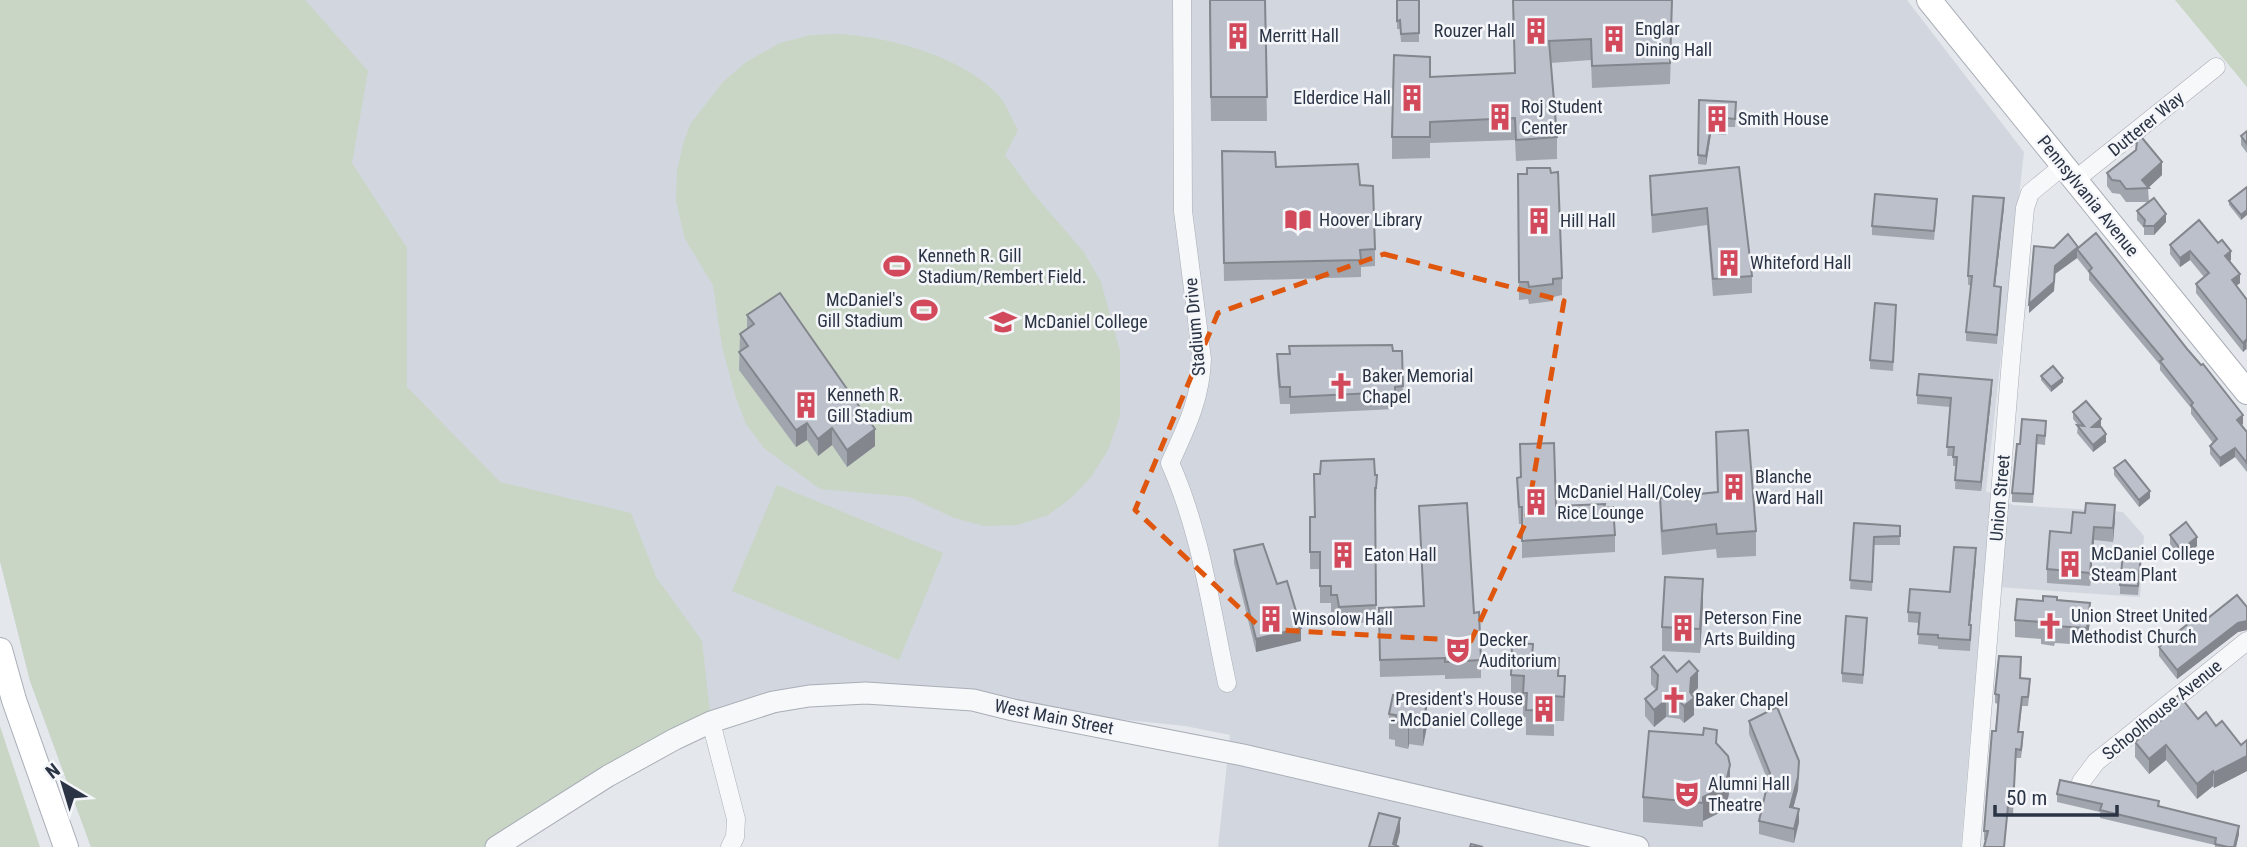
<svg xmlns="http://www.w3.org/2000/svg" width="2247" height="847" viewBox="0 0 2247 847" font-family="'Roboto Condensed',sans-serif">
	<style>
		.built { fill: #d2d6de }
		.green { fill: #c9d6c5 }
		.lines { fill: none; stroke-linecap: round; stroke-linejoin: round }
		.minor-casing { stroke: #a9aeb7; stroke-width: 19 }
		.tertiary-casing { stroke: #a9aeb7; stroke-width: 23 }
		.secondary-casing { stroke: #a9aeb7; stroke-width: 26 }
		.minor { stroke: #f7f8fa; stroke-width: 18 }
		.tertiary { stroke: #f7f8fa; stroke-width: 21 }
		.secondary { stroke: #fff; stroke-width: 24 }
		.wall { fill: #a1a5ae }
		.shaded-wall { fill: #83868d }
		.building { fill: #bbc0ca; stroke: #83868d; stroke-width: 2 }
		.marked { fill: none; stroke: #df570f; stroke-width: 5; stroke-dasharray: 14 9; stroke-linejoin: round }
		.labels { text-anchor: middle; stroke-width: 5; stroke-linejoin: round; paint-order: stroke }
		.poi-label { font-size: 18px; fill: #2b3445; stroke: #f4f6f9; text-anchor: start }
		.street-label { font-size: 18px; fill: #2b3445; stroke: #f4f6f9 }
	</style>
	<rect width="100%" height="100%" fill="#e4e7ec"/>
	<path class="built" d="M 0,0 L 1907,0 L 2024,152 L 1986,491 L 2013,505 L 2123,512 L 2144,536 L 2140,597 L 1983,586 L 1961,847 L 1218,847 L 1230,735 L 1185,726 L 866,693 L 91,847 L 30,681 L 0,561 Z"/>
	<g class="green">
		<path d="M 0,0 L 305,0 L 368,71 L 352,163 L 407,248 L 407,387 L 500,482 L 631,513 L 656,577 L 702,641 L 711,722 L 496,847 L 91,847 L 30,681 L 0,561 Z"/>
		<path d="M 2175,0 L 2247,0 L 2247,87 Z"/>
		<path d="M 837,34 C 888,36 965,57 1000,97 C 1007,106 1012,120 1018,130 L 1005,155 L 1032,192 L 1083,251 L 1101,282 L 1120,351 L 1120,416 L 1108,450 L 1091,477 L 1070,499 L 1048,515 L 1018,525 L 984,526 L 954,518 L 910,497 L 820,489 L 764,448 L 746,424 L 735,395 L 722,346 L 713,285 L 685,239 L 676,201 L 677,171 L 683,144 L 691,123 L 723,82 L 746,62 L 780,43 L 811,35 Z"/>
		<path d="M 777,485 L 943,553 L 899,660 L 732,591 Z"/>
		<path d="M 0,726 L 40,847 L 0,847 Z"/>
	</g>
	<g class="lines">
		<defs>
			<g id="minor">
				<path d="M 1182,0 L 1183,211 L 1202,359 C 1201,398 1186,428 1170,463 C 1201,532 1211,609 1227,683"/>
				<path d="M 2075,180 L 2216,67"/>
				<path d="M 711,722 L 736,819 L 735,837 L 730,847"/>
				<path d="M 2081,782 L 2096,762 L 2247,641"/>
				<path d="M 1971,847 L 2011,360 L 2025,208 L 2030,193 L 2063,166"/>
			</g>
			<path id="tertiary" d="M 496,847 L 608,776 L 675,739 L 711,722 L 773,702 L 809,696 L 866,693 L 973,700 L 1013,710 L 1243,755 L 1638,847"/>
			<g id="secondary">
				<path d="M 1929,0 L 2247,392"/>
				<path d="M 0,650 L 14,700 L 66,847"/>
			</g>
		</defs>
		<use href="#minor" class="minor-casing"/>
		<use href="#tertiary" class="tertiary-casing"/>
		<use href="#secondary" class="secondary-casing"/>
		<use href="#minor" class="minor"/>
		<use href="#tertiary" class="tertiary"/>
		<use href="#secondary" class="secondary"/>
	</g>
	<g class="wall">
		<path d="M 1209,0 L 1265,0 L 1267,121 L 1211,121 Z"/>
		<path d="M 1397,0 L 1419,0 L 1419,42 L 1401,42 L 1400,29 L 1397,29 Z"/>
		<path d="M 1513,0 L 1672,18 L 1670,84 L 1592,88 L 1591,60 L 1550,63 L 1557,137 L 1557,159 L 1516,161 L 1515,140 L 1430,143 L 1430,158 L 1392,159 L 1392,137 L 1430,77 L 1515,73 Z"/>
		<path d="M 1699,100 L 1736,111 L 1735,127 L 1726,127 L 1726,135 L 1711,134 L 1706,165 L 1698,164 Z"/>
		<path d="M 2247,131 L 2247,153 L 2241,145 L 2241,136 Z"/>
		<path d="M 1222,151 L 1276,167 L 1360,185 L 1375,249 L 1375,266 L 1361,267 L 1361,277 L 1224,281 Z"/>
		<path d="M 1739,167 L 1752,276 L 1752,293 L 1713,296 L 1707,225 L 1652,233 L 1650,176 Z"/>
		<path d="M 2107,173 L 2162,175 L 2148,188 L 2149,202 L 2126,202 L 2120,194 L 2112,193 L 2107,186 Z"/>
		<path d="M 1518,174 L 1562,278 L 1562,295 L 1553,297 L 1553,301 L 1529,304 L 1528,299 L 1519,300 Z"/>
		<path d="M 2247,187 L 2241,220 L 2229,205 L 2229,201 Z"/>
		<path d="M 2004,207 L 1995,286 L 2001,296 L 1997,344 L 1966,341 L 1966,332 L 1971,285 L 1968,285 L 1968,276 Z"/>
		<path d="M 1937,208 L 1934,240 L 1872,235 L 1872,226 Z"/>
		<path d="M 2137,211 L 2166,222 L 2154,235 L 2144,235 L 2144,228 L 2137,220 Z"/>
		<path d="M 2170,245 L 2231,260 L 2230,261 L 2240,283 L 2236,286 L 2247,300 L 2247,350 L 2246,349 L 2243,352 L 2196,293 L 2196,284 L 2204,277 L 2190,260 L 2180,267 L 2170,254 Z"/>
		<path d="M 2054,248 L 2078,248 L 2243,424 L 2241,425 L 2247,432 L 2247,472 L 2235,457 L 2220,467 L 2210,454 L 2210,446 L 2213,443 L 2191,414 L 2191,408 L 2160,370 L 2160,365 L 2089,280 L 2089,273 L 2077,258 L 2055,274 L 2054,291 L 2029,313 Z"/>
		<path d="M 1896,314 L 1893,371 L 1870,369 L 1870,360 Z"/>
		<path d="M 747,315 L 875,446 L 847,467 L 832,445 L 818,456 L 807,440 L 796,447 L 739,370 L 740,334 L 747,329 Z"/>
		<path d="M 1289,346 L 1393,351 L 1402,351 L 1403,404 L 1395,404 L 1395,409 L 1290,414 L 1290,404 L 1280,404 L 1277,372 L 1277,354 L 1289,354 Z"/>
		<path d="M 2041,376 L 2063,382 L 2051,392 L 2041,380 Z"/>
		<path d="M 1992,389 L 1981,491 L 1955,489 L 1956,466 L 1953,466 L 1953,456 L 1947,456 L 1950,407 L 1917,404 L 1917,395 Z"/>
		<path d="M 2073,412 L 2101,426 L 2100,427 L 2106,442 L 2093,452 L 2077,433 L 2078,425 L 2073,419 Z"/>
		<path d="M 2046,430 L 2045,445 L 2037,444 L 2033,503 L 2012,502 L 2012,493 L 2020,444 Z"/>
		<path d="M 1716,432 L 1756,531 L 1756,556 L 1717,558 L 1716,549 L 1662,555 L 1660,522 L 1660,498 L 1717,492 Z"/>
		<path d="M 1520,444 L 1556,506 L 1604,508 L 1615,535 L 1615,552 L 1522,558 L 1522,524 L 1519,524 L 1517,495 L 1517,478 L 1521,477 Z"/>
		<path d="M 2114,468 L 2150,498 L 2139,507 L 2114,475 Z"/>
		<path d="M 1375,475 L 1377,475 L 1376,505 L 1375,505 L 1376,622 L 1339,624 L 1337,612 L 1331,612 L 1331,603 L 1320,603 L 1320,569 L 1310,569 L 1310,517 L 1315,517 Z"/>
		<path d="M 1419,506 L 1474,613 L 1481,660 L 1481,678 L 1445,679 L 1445,675 L 1380,677 L 1379,608 L 1423,606 Z"/>
		<path d="M 2115,519 L 2113,542 L 2094,540 L 2090,586 L 2047,583 L 2047,569 L 2071,533 Z"/>
		<path d="M 1854,523 L 1900,526 L 1900,545 L 1874,545 L 1872,591 L 1850,589 Z"/>
		<path d="M 2170,535 L 2197,546 L 2181,559 L 2170,544 Z"/>
		<path d="M 1234,550 L 1277,584 L 1301,641 L 1256,652 L 1234,563 Z"/>
		<path d="M 1976,559 L 1970,625 L 1971,635 L 1970,651 L 1938,649 L 1938,646 L 1918,644 L 1919,623 L 1908,622 L 1908,612 L 1950,592 Z"/>
		<path d="M 2141,563 L 2138,595 L 2120,594 L 2120,585 Z"/>
		<path d="M 2057,600 L 2090,620 L 2087,645 L 2055,643 L 2054,646 L 2041,644 L 2041,639 L 2015,637 L 2015,620 L 2043,601 Z"/>
		<path d="M 1703,604 L 1700,653 L 1662,651 L 1662,627 Z"/>
		<path d="M 2247,607 L 2247,630 L 2238,632 L 2177,679 L 2159,656 L 2159,647 Z"/>
		<path d="M 1867,626 L 1863,684 L 1842,682 L 1842,673 Z"/>
		<path d="M 1533,657 L 1559,676 L 1565,700 L 1564,721 L 1554,721 L 1554,736 L 1526,735 L 1526,717 L 1523,717 L 1523,700 L 1511,700 L 1511,675 Z"/>
		<path d="M 2021,666 L 2020,678 L 2030,688 L 2028,706 L 2022,706 L 2019,732 L 2023,741 L 2021,758 L 2016,758 L 2013,815 L 2008,814 L 1986,840 L 1984,840 L 1984,831 L 1998,704 L 1995,703 L 1995,694 Z"/>
		<path d="M 1651,667 L 1677,672 L 1698,688 L 1691,694 L 1694,715 L 1684,723 L 1680,719 L 1666,717 L 1654,727 L 1645,716 L 1645,699 L 1656,690 L 1651,684 Z"/>
		<path d="M 1427,702 L 1427,726 L 1423,746 L 1409,744 L 1408,749 L 1395,746 L 1395,740 L 1389,739 L 1389,714 Z"/>
		<path d="M 2168,704 L 2198,719 L 2216,726 L 2241,745 L 2247,740 L 2247,771 L 2214,788 L 2213,786 L 2197,799 L 2166,760 L 2149,774 L 2135,757 L 2135,742 L 2168,715 Z"/>
		<path d="M 1749,721 L 1799,774 L 1798,790 L 1793,808 L 1799,822 L 1794,843 L 1759,834 L 1759,821 L 1768,781 L 1749,734 Z"/>
		<path d="M 1717,744 L 1730,789 L 1726,807 L 1719,813 L 1703,821 L 1703,827 L 1643,822 L 1643,797 Z"/>
		<path d="M 2057,794 L 2159,806 L 2239,834 L 2236,847 L 2215,847 L 2215,845 L 2100,818 L 2100,812 L 2057,802 Z"/>
	</g>
	<g class="shaded-wall">
		<path d="M 1711,126 L 1711,134 L 1706,165 L 1706,156 Z"/>
		<path d="M 2162,162 L 2162,175 L 2147,189 L 2142,180 Z"/>
		<path d="M 2004,198 L 2004,207 L 1994,295 L 1994,286 Z"/>
		<path d="M 2247,210 L 2247,215 L 2241,220 L 2241,215 Z"/>
		<path d="M 2166,214 L 2166,222 L 2154,235 L 2154,226 Z"/>
		<path d="M 2077,249 L 2077,258 L 2055,274 L 2054,291 L 2029,313 L 2029,304 L 2055,266 Z"/>
		<path d="M 2190,251 L 2190,260 L 2180,267 L 2180,258 Z"/>
		<path d="M 2231,251 L 2231,260 L 2225,264 L 2225,256 Z"/>
		<path d="M 2240,274 L 2240,283 L 2232,289 L 2232,280 Z"/>
		<path d="M 2246,340 L 2246,349 L 2243,352 L 2243,343 Z"/>
		<path d="M 2063,378 L 2063,382 L 2051,392 L 2051,387 Z"/>
		<path d="M 1992,380 L 1992,389 L 1981,491 L 1981,482 Z"/>
		<path d="M 2243,415 L 2243,424 L 2237,429 L 2237,420 Z"/>
		<path d="M 2101,419 L 2101,426 L 2092,434 L 2092,427 Z"/>
		<path d="M 807,423 L 807,440 L 796,447 L 796,430 Z"/>
		<path d="M 832,428 L 832,445 L 818,456 L 818,439 Z"/>
		<path d="M 875,429 L 875,446 L 847,467 L 847,450 Z"/>
		<path d="M 2106,434 L 2106,442 L 2093,452 L 2093,445 Z"/>
		<path d="M 2235,448 L 2235,457 L 2220,467 L 2220,458 Z"/>
		<path d="M 2150,491 L 2150,498 L 2139,507 L 2139,500 Z"/>
		<path d="M 2115,505 L 2115,519 L 2113,542 L 2113,528 Z"/>
		<path d="M 2094,527 L 2094,540 L 2090,586 L 2090,573 Z"/>
		<path d="M 2197,537 L 2197,546 L 2181,559 L 2181,550 Z"/>
		<path d="M 1976,548 L 1976,559 L 1969,635 L 1969,625 Z"/>
		<path d="M 1703,579 L 1703,604 L 1700,653 L 1700,629 Z"/>
		<path d="M 2090,603 L 2090,620 L 2087,645 L 2087,628 Z"/>
		<path d="M 2247,621 L 2247,630 L 2238,632 L 2177,679 L 2177,670 L 2238,623 Z"/>
		<path d="M 1301,628 L 1301,641 L 1256,652 L 1256,639 Z"/>
		<path d="M 1698,671 L 1698,688 L 1691,695 L 1694,698 L 1694,715 L 1684,723 L 1684,706 L 1691,678 Z"/>
		<path d="M 1666,700 L 1666,717 L 1654,727 L 1654,710 Z"/>
		<path d="M 1427,702 L 1427,726 L 1423,746 L 1423,722 Z"/>
		<path d="M 1409,719 L 1409,744 L 1408,749 L 1408,724 Z"/>
		<path d="M 2166,745 L 2166,760 L 2149,774 L 2149,759 Z"/>
		<path d="M 2247,756 L 2247,771 L 2214,788 L 2214,773 Z"/>
		<path d="M 1799,761 L 1798,790 L 1790,820 L 1790,807 Z"/>
		<path d="M 1730,765 L 1730,789 L 1726,807 L 1719,813 L 1703,821 L 1703,827 L 1703,797 Z"/>
		<path d="M 2213,771 L 2213,786 L 2197,799 L 2197,784 Z"/>
		<path d="M 1799,809 L 1799,822 L 1794,843 L 1794,829 Z"/>
		<path d="M 1400,818 L 1400,832 L 1396,847 L 1393,844 Z"/>
		<path d="M 2239,826 L 2239,834 L 2236,847 L 2234,847 Z"/>
	</g>
	<g class="building">
		<path d="M 1210,0 L 1265,0 L 1267,97 L 1211,97 Z"/>
		<path d="M 1397,0 L 1419,0 L 1419,33 L 1401,34 L 1400,20 L 1397,21 Z"/>
		<path d="M 1513,0 L 1672,0 L 1670,63 L 1592,66 L 1591,39 L 1549,41 L 1557,137 L 1516,140 L 1515,118 L 1430,122 L 1430,137 L 1392,137 L 1394,55 L 1430,57 L 1430,77 L 1515,73 Z"/>
		<path d="M 1699,100 L 1736,102 L 1735,119 L 1726,118 L 1726,126 L 1711,126 L 1706,156 L 1698,155 Z"/>
		<path d="M 2247,131 L 2247,144 L 2241,136 Z"/>
		<path d="M 2138,133 L 2162,162 L 2142,180 L 2149,188 L 2126,189 L 2120,181 L 2112,180 L 2107,173 L 2136,150 Z"/>
		<path d="M 1222,151 L 1275,152 L 1276,167 L 1358,164 L 1360,185 L 1373,186 L 1375,249 L 1360,250 L 1361,260 L 1224,263 Z"/>
		<path d="M 1739,167 L 1752,276 L 1713,279 L 1707,208 L 1652,215 L 1650,176 Z"/>
		<path d="M 1527,168 L 1550,168 L 1551,173 L 1558,172 L 1562,278 L 1553,279 L 1553,284 L 1529,287 L 1528,282 L 1519,282 L 1518,174 L 1527,174 Z"/>
		<path d="M 2247,187 L 2247,210 L 2241,215 L 2229,201 Z"/>
		<path d="M 1875,194 L 1937,199 L 1934,231 L 1872,226 Z"/>
		<path d="M 1973,196 L 2004,198 L 1994,286 L 2001,287 L 1997,335 L 1966,332 L 1972,276 L 1968,276 Z"/>
		<path d="M 2154,198 L 2166,214 L 2154,226 L 2144,226 L 2145,220 L 2137,211 Z"/>
		<path d="M 2199,220 L 2218,243 L 2222,240 L 2231,251 L 2225,256 L 2240,274 L 2232,280 L 2247,300 L 2247,341 L 2246,340 L 2243,343 L 2196,284 L 2209,273 L 2190,251 L 2180,258 L 2170,245 Z"/>
		<path d="M 2096,233 L 2188,350 L 2201,365 L 2203,364 L 2243,415 L 2237,420 L 2247,432 L 2247,463 L 2235,448 L 2220,458 L 2210,446 L 2217,439 L 2191,405 L 2193,403 L 2160,361 L 2163,359 L 2089,271 L 2092,268 L 2077,249 Z"/>
		<path d="M 2068,234 L 2078,247 L 2055,266 L 2054,282 L 2029,304 L 2034,246 L 2054,248 Z"/>
		<path d="M 780,293 L 875,429 L 847,450 L 832,428 L 818,439 L 807,423 L 796,430 L 739,352 L 748,346 L 740,334 L 754,324 L 747,315 Z"/>
		<path d="M 1875,303 L 1896,305 L 1893,362 L 1870,360 Z"/>
		<path d="M 1392,345 L 1393,351 L 1402,351 L 1403,386 L 1395,387 L 1395,392 L 1290,397 L 1290,387 L 1280,387 L 1277,354 L 1290,354 L 1289,346 Z"/>
		<path d="M 2053,366 L 2063,378 L 2051,387 L 2041,376 Z"/>
		<path d="M 1919,374 L 1992,380 L 1981,482 L 1955,480 L 1957,457 L 1953,457 L 1954,447 L 1947,447 L 1951,398 L 1917,395 Z"/>
		<path d="M 2086,401 L 2101,419 L 2092,427 L 2101,427 L 2106,434 L 2093,445 L 2077,425 L 2084,426 L 2073,412 Z"/>
		<path d="M 2022,419 L 2046,421 L 2045,436 L 2037,435 L 2033,494 L 2012,493 L 2017,444 L 2020,444 Z"/>
		<path d="M 1748,430 L 1756,531 L 1717,534 L 1716,524 L 1662,531 L 1660,498 L 1718,492 L 1716,432 Z"/>
		<path d="M 1554,443 L 1556,506 L 1605,504 L 1604,508 L 1613,507 L 1615,535 L 1522,541 L 1522,507 L 1519,507 L 1517,478 L 1521,477 L 1520,444 Z"/>
		<path d="M 1374,459 L 1375,475 L 1377,475 L 1376,488 L 1375,488 L 1376,605 L 1339,607 L 1337,595 L 1331,595 L 1331,586 L 1320,586 L 1320,552 L 1310,552 L 1310,517 L 1315,517 L 1314,474 L 1320,474 L 1321,461 Z"/>
		<path d="M 2125,460 L 2150,491 L 2139,500 L 2114,468 Z"/>
		<path d="M 1467,503 L 1474,613 L 1479,612 L 1481,660 L 1445,662 L 1445,658 L 1380,660 L 1379,608 L 1424,606 L 1419,506 Z"/>
		<path d="M 2086,503 L 2115,505 L 2113,528 L 2094,527 L 2090,573 L 2047,569 L 2050,531 L 2071,533 L 2073,512 L 2085,513 Z"/>
		<path d="M 2186,522 L 2197,537 L 2181,550 L 2170,535 Z"/>
		<path d="M 1854,523 L 1900,526 L 1900,536 L 1874,537 L 1872,582 L 1850,580 Z"/>
		<path d="M 1263,544 L 1277,584 L 1287,581 L 1301,628 L 1256,639 L 1234,550 Z"/>
		<path d="M 1954,547 L 1976,548 L 1969,625 L 1971,625 L 1970,640 L 1938,638 L 1938,635 L 1918,634 L 1920,613 L 1908,612 L 1910,589 L 1950,592 Z"/>
		<path d="M 2123,553 L 2141,554 L 2138,586 L 2120,585 Z"/>
		<path d="M 1665,577 L 1703,579 L 1700,629 L 1662,627 Z"/>
		<path d="M 2237,595 L 2247,607 L 2247,621 L 2238,623 L 2177,670 L 2159,647 L 2203,612 L 2208,618 Z"/>
		<path d="M 2043,596 L 2057,597 L 2057,600 L 2090,603 L 2087,628 L 2055,626 L 2054,628 L 2041,627 L 2041,622 L 2015,620 L 2017,599 L 2043,601 Z"/>
		<path d="M 1846,616 L 1867,618 L 1863,675 L 1842,673 Z"/>
		<path d="M 1512,643 L 1533,644 L 1532,657 L 1559,658 L 1558,676 L 1565,676 L 1564,697 L 1554,696 L 1554,711 L 1526,710 L 1527,693 L 1523,693 L 1524,676 L 1511,675 Z"/>
		<path d="M 1664,656 L 1677,672 L 1689,661 L 1698,671 L 1691,678 L 1690,692 L 1694,698 L 1684,706 L 1680,702 L 1666,700 L 1654,710 L 1645,699 L 1657,689 L 1658,675 L 1651,667 Z"/>
		<path d="M 1999,656 L 2021,657 L 2020,678 L 2030,679 L 2028,697 L 2022,697 L 2018,732 L 2023,732 L 2021,750 L 2016,749 L 2013,806 L 2008,806 L 2004,847 L 1984,847 L 1988,831 L 1984,831 L 1992,731 L 1996,731 L 1999,695 L 1995,694 Z"/>
		<path d="M 1393,695 L 1427,702 L 1423,722 L 1409,719 L 1408,724 L 1395,722 L 1396,715 L 1389,714 Z"/>
		<path d="M 2179,695 L 2198,719 L 2206,712 L 2216,726 L 2222,721 L 2241,745 L 2247,740 L 2247,756 L 2214,773 L 2213,771 L 2197,784 L 2166,745 L 2149,759 L 2135,742 L 2173,710 L 2168,704 Z"/>
		<path d="M 1777,707 L 1799,761 L 1798,777 L 1790,807 L 1799,809 L 1794,829 L 1759,821 L 1770,773 L 1749,721 Z"/>
		<path d="M 1704,728 L 1717,730 L 1716,743 L 1728,756 L 1730,765 L 1726,782 L 1719,789 L 1703,797 L 1703,803 L 1643,797 L 1649,731 L 1703,735 Z"/>
		<path d="M 2060,780 L 2159,801 L 2158,806 L 2239,826 L 2234,847 L 2228,847 L 2215,844 L 2216,838 L 2100,810 L 2102,804 L 2057,794 Z"/>
		<path d="M 1379,813 L 1400,818 L 1393,844 L 1399,847 L 1369,847 Z"/>
		<path d="M 1471,844 L 1483,847 L 1470,847 Z"/>
	</g>
	<path class="marked" d="M 1384,254 L 1564,301 L 1526,522 L 1471,641 L 1262,629 L 1135,510 L 1218,313 Z"/>
	<defs>
		<symbol id="building-bare" viewBox="-9 -9 18 18"><path d="M-4-6H4V6H1V3H-1V6H-4ZM-2.5-4.3h1.7v1.8h-1.7ZM.8-4.3h1.7v1.8H.8ZM-2.5-1h1.7V.8h-1.7ZM.8-1h1.7V.8H.8Z" fill="#d1495b" stroke="#f4f6f9" stroke-width="2.5" paint-order="stroke"/></symbol>
		<symbol id="library-bare" viewBox="-9 -9 18 18"><path d="M-6-4Q-3-5.5-.7-3.5V5Q-3 3-6 4ZM6-4Q3-5.5 .7-3.5V5Q3 3 6 4Z" fill="#d1495b" stroke="#f4f6f9" stroke-width="2.5" paint-order="stroke"/></symbol>
		<symbol id="stadium-bare" viewBox="-9 -9 18 18"><path d="M0-5a6.5 5 0 1 0 0 10a6.5 5 0 1 0 0-10ZM-3.5-1.8h7v3.6h-7Z" fill="#d1495b" stroke="#f4f6f9" stroke-width="2.5" paint-order="stroke"/></symbol>
		<symbol id="university-bare" viewBox="-9 -9 18 18"><path d="M0-5L7-2L0 1L-7-2ZM-4 1L0 2.5L4 1V4Q0 6-4 4Z" fill="#d1495b" stroke="#f4f6f9" stroke-width="2.5" paint-order="stroke"/></symbol>
		<symbol id="church-bare" viewBox="-9 -9 18 18"><path d="M-1.2-6h2.4v3.5h3.3v2.4h-3.3V6h-2.4V-.1h-3.3v-2.4h3.3Z" fill="#d1495b" stroke="#f4f6f9" stroke-width="2.5" paint-order="stroke"/></symbol>
		<symbol id="theatre-bare" viewBox="-9 -9 18 18"><path d="M-5-5.5Q0-4 5-5.5V0Q5 5 0 6Q-5 5-5 0ZM-3.3-2.5H-1v1.5H-3.3ZM1-2.5H3.3v1.5H1ZM-2.8 1Q0 5.5 2.8 1Z" fill="#d1495b" stroke="#f4f6f9" stroke-width="2.5" paint-order="stroke"/></symbol>
	</defs>
	<g fill-rule="evenodd">
		<use href="#building-bare" x="1517" y="12" width="38" height="38"/>
		<use href="#building-bare" x="1219" y="17" width="38" height="38"/>
		<use href="#building-bare" x="1595" y="20" width="38" height="38"/>
		<use href="#building-bare" x="1393" y="79" width="38" height="38"/>
		<use href="#building-bare" x="1481" y="98" width="38" height="38"/>
		<use href="#building-bare" x="1698" y="100" width="38" height="38"/>
		<use href="#library-bare" x="1279" y="201" width="38" height="38"/>
		<use href="#building-bare" x="1520" y="202" width="38" height="38"/>
		<use href="#building-bare" x="1710" y="244" width="38" height="38"/>
		<use href="#stadium-bare" x="878" y="247" width="38" height="38"/>
		<use href="#stadium-bare" x="905" y="291" width="38" height="38"/>
		<use href="#university-bare" x="984" y="303" width="38" height="38"/>
		<use href="#church-bare" x="1322" y="367" width="38" height="38"/>
		<use href="#building-bare" x="787" y="386" width="38" height="38"/>
		<use href="#building-bare" x="1715" y="468" width="38" height="38"/>
		<use href="#building-bare" x="1517" y="483" width="38" height="38"/>
		<use href="#building-bare" x="1324" y="536" width="38" height="38"/>
		<use href="#building-bare" x="2051" y="545" width="38" height="38"/>
		<use href="#building-bare" x="1252" y="600" width="38" height="38"/>
		<use href="#church-bare" x="2031" y="607" width="38" height="38"/>
		<use href="#building-bare" x="1664" y="609" width="38" height="38"/>
		<use href="#theatre-bare" x="1439" y="631" width="38" height="38"/>
		<use href="#church-bare" x="1655" y="681" width="38" height="38"/>
		<use href="#building-bare" x="1525" y="690" width="38" height="38"/>
		<use href="#theatre-bare" x="1668" y="775" width="38" height="38"/>
	</g>
	<g class="labels">
		<g class="poi-label">
			<text x="1635" y="35">Englar<tspan x="1635" dy="21">Dining Hall</tspan></text>
			<text x="1515" y="37" text-anchor="end">Rouzer Hall</text>
			<text x="1259" y="42">Merritt Hall</text>
			<text x="1391" y="104" text-anchor="end">Elderdice Hall</text>
			<text x="1521" y="113">Roj Student<tspan x="1521" dy="21">Center</tspan></text>
			<text x="1738" y="125">Smith House</text>
			<text x="1319" y="226">Hoover Library</text>
			<text x="1560" y="227">Hill Hall</text>
			<text x="918" y="262">Kenneth R. Gill<tspan x="918" dy="21">Stadium/Rembert Field.</tspan></text>
			<text x="1750" y="269">Whiteford Hall</text>
			<text x="903" y="306" text-anchor="end">McDaniel's<tspan x="903" dy="21">Gill Stadium</tspan></text>
			<text x="1024" y="328">McDaniel College</text>
			<text x="1362" y="382">Baker Memorial<tspan x="1362" dy="21">Chapel</tspan></text>
			<text x="827" y="401">Kenneth R.<tspan x="827" dy="21">Gill Stadium</tspan></text>
			<text x="1755" y="483">Blanche<tspan x="1755" dy="21">Ward Hall</tspan></text>
			<text x="1557" y="498">McDaniel Hall/Coley<tspan x="1557" dy="21">Rice Lounge</tspan></text>
			<text x="2091" y="560">McDaniel College<tspan x="2091" dy="21">Steam Plant</tspan></text>
			<text x="1364" y="561">Eaton Hall</text>
			<text x="2071" y="622">Union Street United<tspan x="2071" dy="21">Methodist Church</tspan></text>
			<text x="1704" y="624">Peterson Fine<tspan x="1704" dy="21">Arts Building</tspan></text>
			<text x="1292" y="625">Winsolow Hall</text>
			<text x="1479" y="646">Decker<tspan x="1479" dy="21">Auditorium</tspan></text>
			<text x="1523" y="705" text-anchor="end">President's House<tspan x="1523" dy="21">- McDaniel College</tspan></text>
			<text x="1695" y="706">Baker Chapel</text>
			<text x="1708" y="790">Alumni Hall<tspan x="1708" dy="21">Theatre</tspan></text>
		</g>
		<g class="street-label">
			<text transform="translate(2146 124) rotate(-39)" y="6">Dutterer Way</text>
			<text transform="translate(2088 196) rotate(51)" y="6">Pennsylvania Avenue</text>
			<text transform="translate(1195 327) rotate(-95)" y="6">Stadium Drive</text>
			<text transform="translate(2000 498) rotate(-85)" y="6">Union Street</text>
			<text transform="translate(2162 710) rotate(-39)" y="6">Schoolhouse Avenue</text>
			<text transform="translate(1054 717) rotate(11)" y="6">West Main Street</text>
		</g>
	</g>
	<g transform="translate(63 784) rotate(322)" stroke="#f4f6f9" stroke-width="5" paint-order="stroke">
	<path d="M0-5L12 26L0 18L-12 26Z" fill="#2b3445"/>
	<text y="-10" font-size="19" font-weight="bold" text-anchor="middle" fill="#2b3445">N</text>
	</g>
	<path d="M1995 805v10h122v-10" fill="none" stroke="#2b3445" stroke-width="3.5"/>
	<text x="2006" y="805" font-size="21" fill="#2b3445" stroke="#f4f6f9" stroke-width="5" paint-order="stroke">50 m</text>
</svg>
